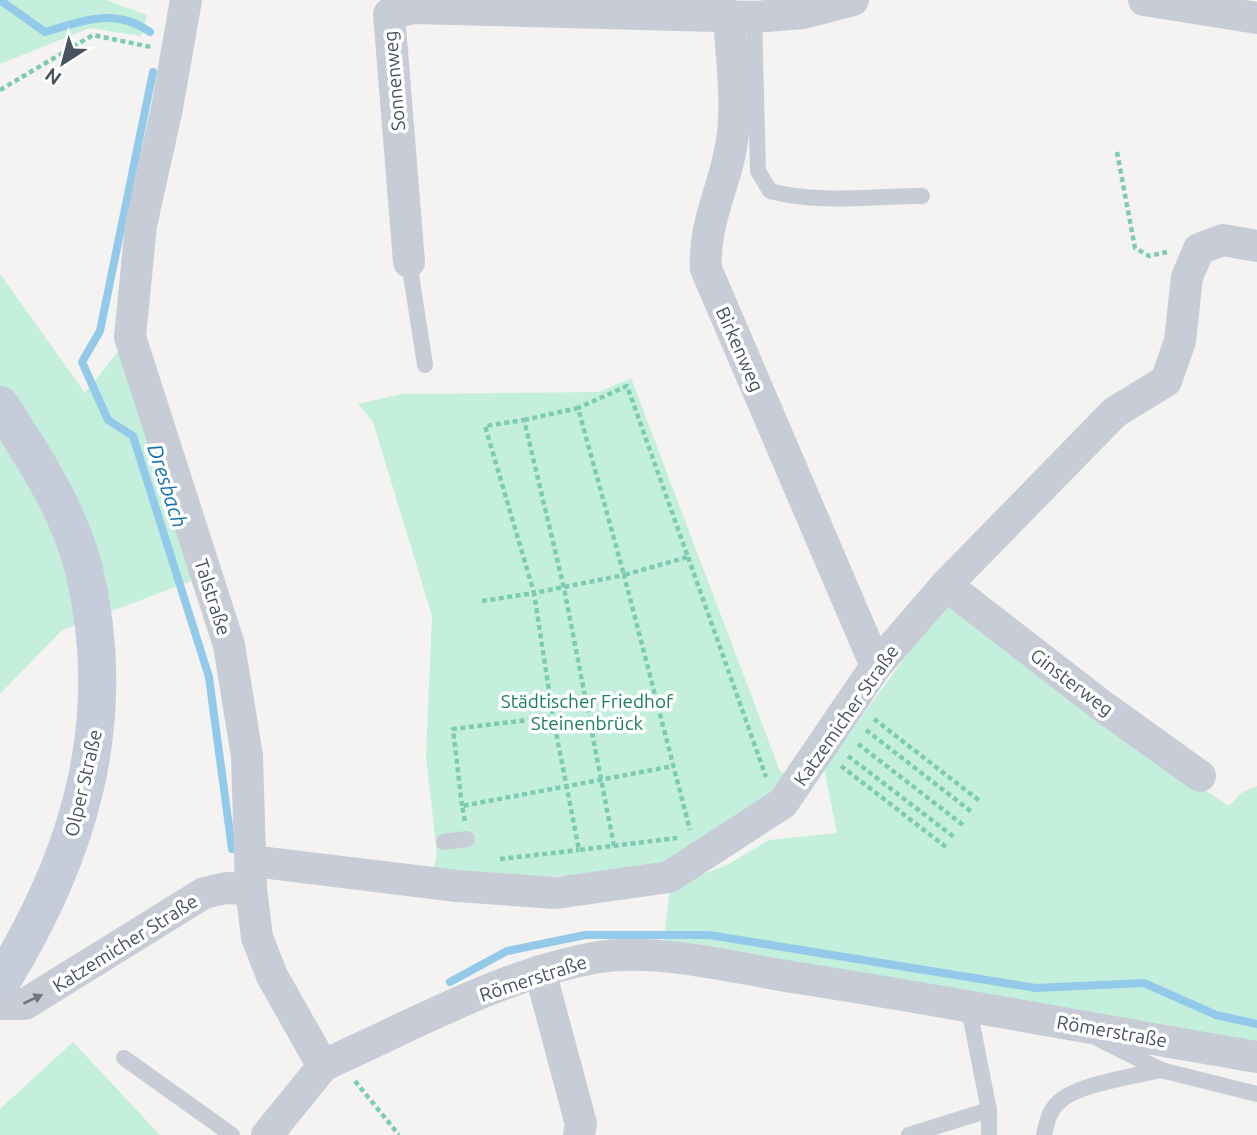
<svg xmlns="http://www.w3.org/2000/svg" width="1257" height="1135" viewBox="0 0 1257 1135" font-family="Ubuntu,sans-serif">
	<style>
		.green { fill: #c4efdc }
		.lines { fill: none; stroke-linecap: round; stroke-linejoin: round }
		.stream { stroke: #93c9e9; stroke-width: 8 }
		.path { stroke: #7dccb2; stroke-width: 4.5; stroke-dasharray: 5 3.5; stroke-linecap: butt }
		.lane { stroke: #c7ccd6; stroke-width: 16 }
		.street { stroke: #c7ccd6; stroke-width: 32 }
		.secondary { stroke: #c6ccd9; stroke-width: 38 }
		.oneway { fill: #707783 }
		.labels { text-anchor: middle; stroke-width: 7; stroke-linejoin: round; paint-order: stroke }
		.street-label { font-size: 19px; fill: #4a525f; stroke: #fff }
		.park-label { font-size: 19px; fill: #1c805f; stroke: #fff }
		.water-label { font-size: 21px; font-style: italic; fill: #1370aa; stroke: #fff }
	</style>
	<rect width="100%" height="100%" fill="#f4f3f2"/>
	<g class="green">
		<path d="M 0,0 L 106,0 L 147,15 L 141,36 L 90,28 L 0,64 Z"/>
		<path d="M 0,274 L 85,393 L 121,348 L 194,580 L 62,630 L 0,694 Z"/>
		<path d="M 631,378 L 780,771 L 788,775 L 766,804 L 664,868 L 532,878 L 433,870 L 437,854 L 426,755 L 432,616 L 373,422 L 358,404 L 402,394 L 599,392 Z"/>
		<path d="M 948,599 L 1101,721 L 1229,806 L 1241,793 L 1257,786 L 1257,1057 L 662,957 L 670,887 L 727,865 L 769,840 L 837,833 L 824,768 Z"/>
		<path d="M 73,1042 L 160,1135 L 0,1135 L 0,1109 Z"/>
	</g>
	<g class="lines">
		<g class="stream">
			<path d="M 0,0 L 45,32 C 83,21 115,7 150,32"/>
			<path d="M 153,72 L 100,331 L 82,362 L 108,420 L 133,436 L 209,677 L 232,849"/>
			<path d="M 450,982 L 507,951 L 585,935 L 709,935 L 1036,988 L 1144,983 L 1216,1015 L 1257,1024"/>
		</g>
		<g class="path">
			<path d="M 0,90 L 93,35 L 151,47"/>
			<path d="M 1117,152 L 1135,248 L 1149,256 L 1167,252"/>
			<path d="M 524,420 L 578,408 L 624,575 L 688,557 L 627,386 L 578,408"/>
			<path d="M 688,557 L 766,777"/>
			<path d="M 482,601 L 534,593 L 553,717 L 579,850 L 677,838"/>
			<path d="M 874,719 L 981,802"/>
			<path d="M 866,730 L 973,813"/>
			<path d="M 858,744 L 963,825"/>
			<path d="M 848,756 L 954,837"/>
			<path d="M 841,766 L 946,847"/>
			<path d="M 462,806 L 453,729 L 553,717"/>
			<path d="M 465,821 L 462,806 L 673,766"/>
			<path d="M 614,846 L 564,588 L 524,420 L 485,426 L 534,593 L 624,575 L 690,830"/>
			<path d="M 500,859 L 579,850"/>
			<path d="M 355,1081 L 399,1135"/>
		</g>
		<g class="lane">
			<path d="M 754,17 L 758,171 L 770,191 C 818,204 873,196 922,196"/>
			<path d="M 409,262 L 425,365"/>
			<path d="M 444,842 L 467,839"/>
			<path d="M 968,1004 L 989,1110 L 989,1135"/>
			<path d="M 1099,1039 L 1161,1070 L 1257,1094"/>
			<path d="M 124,1058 L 232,1135"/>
			<path d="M 909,1135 L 989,1110"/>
			<path d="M 1044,1135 C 1047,1122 1049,1110 1060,1101 C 1079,1084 1135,1076 1161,1070"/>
		</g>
		<g class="street">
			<path d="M 186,0 L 167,108 L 141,225 L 130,337 L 229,645 L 247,756 L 251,889 L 257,937 L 272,976 L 323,1066"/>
			<path d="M 1144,0 L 1257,18"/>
			<path d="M 729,15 C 731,53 737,95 733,133 C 728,183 703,219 706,269 L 876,666"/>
			<path d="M 409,262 L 389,14 L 413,8 L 754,17 L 803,13 L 853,0"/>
			<path d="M 946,585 L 1101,705 L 1200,776"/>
			<path d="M 252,861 L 457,886 L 556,893 L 669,877 L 783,803 L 876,666 L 946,585 L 1115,412 L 1166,381 L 1180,341 L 1187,277 L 1199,249 L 1223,240 L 1257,246"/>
			<path d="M 540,971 L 581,1124 L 579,1135"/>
			<path d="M 0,1004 L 25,1004 L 204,893 L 226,888 L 251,889"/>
			<path d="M 267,1135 L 323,1066 L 337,1059 C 419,1022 503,975 593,958 C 654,947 731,967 792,977 C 948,1001 1102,1031 1257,1057"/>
		</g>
		<path class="secondary" d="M 0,405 C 32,454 70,512 84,570 C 120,720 80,855 0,984"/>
	</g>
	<defs><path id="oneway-solid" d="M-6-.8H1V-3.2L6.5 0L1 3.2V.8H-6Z" transform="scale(1.75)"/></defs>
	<use class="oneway" href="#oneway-solid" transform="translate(33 999) rotate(-25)"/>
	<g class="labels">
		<g class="street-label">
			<text transform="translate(394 81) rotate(-95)" y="7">Sonnenweg</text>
			<text transform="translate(740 349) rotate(66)" y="7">Birkenweg</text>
			<text transform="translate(213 597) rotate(72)" y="7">Talstraße</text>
			<text transform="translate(1072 682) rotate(37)" y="7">Ginsterweg</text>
			<text transform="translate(846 715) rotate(-55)" y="7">Katzemicher Straße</text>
			<text transform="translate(83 783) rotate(-77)" y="7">Olper Straße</text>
			<text transform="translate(125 943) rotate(-32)" y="7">Katzemicher Straße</text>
			<text transform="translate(533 978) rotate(-18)" y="7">Römerstraße</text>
			<text transform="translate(1112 1031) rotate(10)" y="7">Römerstraße</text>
		</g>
		<g class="park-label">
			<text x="587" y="708">Städtischer Friedhof<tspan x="587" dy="22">Steinenbrück</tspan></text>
		</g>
		<g class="water-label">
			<text transform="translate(167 486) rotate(72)" y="7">Dresbach</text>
		</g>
	</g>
	<g transform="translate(63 63) rotate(216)" stroke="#ffffff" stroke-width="5" paint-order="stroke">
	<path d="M0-5L12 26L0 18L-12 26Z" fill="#4a525f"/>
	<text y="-10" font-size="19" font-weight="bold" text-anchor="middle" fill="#4a525f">N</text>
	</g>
</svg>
